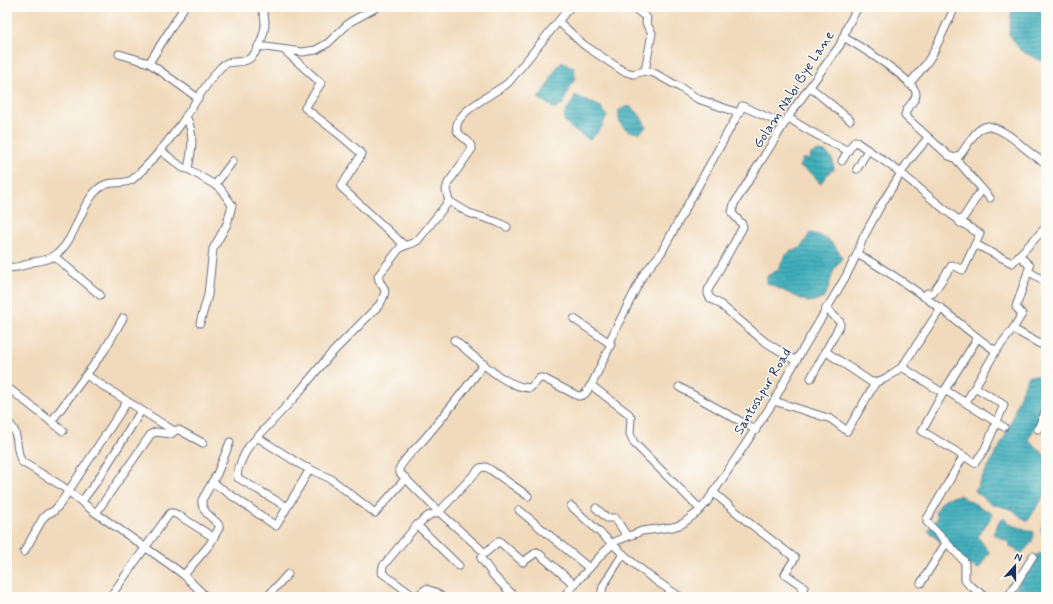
<svg xmlns="http://www.w3.org/2000/svg" width="1053" height="604" viewBox="0 0 1053 604" font-family="Mynerve,sans-serif">
	<style>
		.water { fill: url(#water-rules); stroke: #2e6f8c }
		.lines { fill: none; stroke-linecap: round; stroke-linejoin: round }
		.minor-casing { stroke: #666b7f; stroke-width: 9 }
		.minor { stroke: #fff; stroke-width: 7 }
		.labels { text-anchor: middle; stroke-width: 3; stroke-linejoin: round; paint-order: stroke }
		.street-label { font-size: 14px; fill: #1b2f5e; stroke: #fdfcf7 }
	</style>
	<defs>
		<pattern id="water-rules" width="6" height="5" patternUnits="userSpaceOnUse"><rect width="6" height="5" fill="#40afbb"/><path d="M0 2.5h6" fill="none" stroke="#358f9b"/></pattern>
	</defs>
	<rect width="100%" height="100%" fill="#fdfcf7"/>
	<filter id="ink" filterUnits="userSpaceOnUse"><feTurbulence type="fractalNoise" baseFrequency=".025" numOctaves="2"/><feDisplacementMap in="SourceGraphic" scale="8" xChannelSelector="R" yChannelSelector="G"/><feConvolveMatrix kernelMatrix="1 2 1 2 8 2 1 2 1" color-interpolation-filters="sRGB"/></filter>
	<filter id="wash" filterUnits="userSpaceOnUse"><feTurbulence type="fractalNoise" baseFrequency=".012" numOctaves="4" result="noise"/><feDisplacementMap in="SourceGraphic" scale="16" xChannelSelector="R" yChannelSelector="G"/><feGaussianBlur stdDeviation="0.9" result="paint"/><feColorMatrix in="noise" values="0 0 0 0 0 0 0 0 0 0 0 0 0 0 0 0 0 1.4 0 .05"/><feComposite in="paint" operator="in"/></filter>
	<g filter="url(#wash)">
		<rect width="100%" height="100%" fill="#f1dabb"/>
		<g class="water">
			<path d="M 1012,7 L 1046,7 L 1046,63 L 1021,51 L 1009,34 Z"/>
			<path d="M 562,62 L 574,68 L 575,78 L 570,87 L 563,104 L 555,109 L 538,98 L 547,87 L 555,70 Z"/>
			<path d="M 575,95 L 601,107 L 607,116 L 601,128 L 590,140 L 575,131 L 564,121 C 564,109 572,107 575,95 Z"/>
			<path d="M 628,106 C 638,110 642,118 646,127 L 639,133 C 624,131 617,125 619,110 Z"/>
			<path d="M 818,151 L 826,152 L 833,160 L 834,170 L 830,171 L 820,184 C 815,175 809,171 799,167 L 803,158 L 809,160 L 811,154 Z"/>
			<path d="M 810,233 C 826,236 835,243 842,258 L 834,269 L 828,289 L 823,299 L 808,302 L 767,283 L 767,276 L 778,270 L 785,256 L 791,251 L 801,248 Z"/>
			<path d="M 1029,376 L 1040,376 L 1046,381 L 1046,410 L 1028,439 L 1046,456 L 1046,493 L 1027,522 L 1013,510 L 1000,506 L 992,505 L 975,491 C 984,471 997,454 1006,434 C 1015,415 1018,394 1029,376 Z"/>
			<path d="M 959,495 L 993,514 L 978,537 L 989,552 L 979,569 L 963,562 L 928,531 L 938,517 L 935,513 L 944,499 Z"/>
			<path d="M 1004,518 L 1012,525 L 1034,532 L 1032,542 L 1022,553 L 1010,547 L 1010,543 L 993,534 L 999,522 Z"/>
			<path d="M 1046,552 L 1046,597 L 1011,597 L 1036,555 Z"/>
		</g>
	</g>
	<g filter="url(#ink)">
		<g class="lines">
			<defs>
				<g id="minor">
					<path d="M 633,7 L 647,18 L 646,23 L 652,33 L 645,71"/>
					<path d="M 559,22 L 584,45 L 623,71 L 633,74 L 645,71 L 654,73 L 681,88 L 698,99 L 739,113"/>
					<path d="M 843,37 C 856,44 917,81 916,94 C 916,102 905,107 905,116 L 949,156 L 955,158 L 959,156 C 968,147 974,128 988,126 C 1013,132 1024,152 1046,163"/>
					<path d="M 258,46 L 302,52 L 316,50 L 328,43 L 350,22 L 377,7"/>
					<path d="M 284,50 L 321,83 L 305,108 L 340,135 L 362,154 L 341,187 L 404,245"/>
					<path d="M 119,54 L 149,63 L 198,98"/>
					<path d="M 149,63 L 183,9 L 181,7"/>
					<path d="M 909,84 L 926,64 L 933,53 L 955,7"/>
					<path d="M 810,87 L 850,120"/>
					<path d="M 186,116 C 195,135 192,149 188,169"/>
					<path d="M 788,117 C 806,131 828,140 848,151 L 855,141 C 870,152 887,162 902,174 C 928,195 951,217 980,234 L 963,270 L 952,265 L 933,293 L 927,293 L 925,297"/>
					<path d="M 160,150 L 183,168 L 188,169 L 220,188 L 232,205 L 227,224 L 213,249 L 208,295 L 200,323"/>
					<path d="M 955,158 L 990,198"/>
					<path d="M 842,161 L 848,151"/>
					<path d="M 857,169 L 868,150"/>
					<path d="M 215,185 L 233,161"/>
					<path d="M 960,223 L 982,189"/>
					<path d="M 507,227 L 497,222 L 469,213 L 449,201 L 446,190 L 448,183 L 472,149 C 470,138 459,138 457,130 C 452,113 497,92 508,83 L 570,7"/>
					<path d="M 975,244 L 1012,263 L 1046,227"/>
					<path d="M 857,254 C 885,269 911,287 937,306 C 957,320 975,337 996,351"/>
					<path d="M 54,256 L 100,295"/>
					<path d="M 7,267 C 16,269 25,265 33,262 C 40,261 48,260 54,256 C 76,241 78,209 96,191 C 110,177 123,187 133,179 C 151,163 167,143 181,124 C 194,105 205,84 221,67 C 229,59 238,64 247,60 C 258,55 265,33 265,22 C 265,17 263,12 261,7"/>
					<path d="M 1028,271 L 1046,282"/>
					<path d="M 574,319 L 611,344 L 591,386"/>
					<path d="M 1013,329 L 1022,314 L 1016,307 L 1030,266 L 1019,255"/>
					<path d="M 454,340 C 475,356 503,387 530,388 L 540,378 L 543,378 L 578,396 C 585,396 587,392 590,386 L 592,386 L 629,414 L 631,418 L 630,434 L 634,443 L 700,509"/>
					<path d="M 609,342 L 643,275 L 661,253 L 729,130 L 739,113 L 742,106 L 783,124"/>
					<path d="M 825,351 L 871,382 C 883,383 892,373 902,367 L 941,308"/>
					<path d="M 796,361 L 764,341 L 720,304 L 710,298 L 708,294 L 708,290 L 743,227 L 742,224 L 732,213 L 734,204 L 793,110 L 840,45 L 848,25 L 858,7"/>
					<path d="M 484,364 C 466,389 446,413 426,437 C 417,448 406,455 399,469 L 400,473 L 439,512 L 485,553 L 499,541 L 523,562 L 537,552 L 575,585"/>
					<path d="M 902,367 L 943,393"/>
					<path d="M 86,375 L 174,431"/>
					<path d="M 811,378 L 840,325 L 840,322 L 826,308"/>
					<path d="M 7,387 L 63,431"/>
					<path d="M 679,387 L 756,430"/>
					<path d="M 975,387 L 1004,405 L 985,449 L 975,463 L 922,431 L 943,393 L 977,339"/>
					<path d="M 945,390 L 1004,427"/>
					<path d="M 774,401 L 831,419 L 847,431 L 876,382"/>
					<path d="M 966,402 L 996,351 L 1013,329 L 1040,344 L 1045,344 L 1046,342"/>
					<path d="M 7,422 C 21,431 14,449 22,462 L 62,486 L 93,511 L 169,564 L 184,575 L 206,597"/>
					<path d="M 51,422 L 104,351 L 123,318"/>
					<path d="M 1038,429 L 1046,410"/>
					<path d="M 257,437 L 301,465 L 331,479 L 375,513 L 406,478"/>
					<path d="M 963,457 L 927,519 L 927,522 L 964,561 L 965,564 L 965,580 L 969,585 L 986,597"/>
					<path d="M 212,482 L 276,526 L 310,469"/>
					<path d="M 713,492 L 748,522 L 795,558 L 785,574 L 804,587 L 798,597"/>
					<path d="M 82,501 L 97,481 L 141,411"/>
					<path d="M 571,506 L 632,562 L 652,578 L 680,597"/>
					<path d="M 287,507 L 238,478 C 235,471 245,453 249,446 L 294,398 L 329,356 L 380,304 C 391,284 380,290 378,276 L 400,248 C 406,244 412,245 418,240 L 449,201"/>
					<path d="M 596,508 L 607,518 L 615,518 L 627,536"/>
					<path d="M 519,510 L 589,568"/>
					<path d="M 96,513 L 151,434 L 156,432 L 171,434 L 176,430 L 179,430 L 203,443"/>
					<path d="M 417,525 L 459,566"/>
					<path d="M 1044,530 L 1046,525"/>
					<path d="M 24,552 L 43,518 L 47,514 L 54,511 L 60,504 L 127,402"/>
					<path d="M 481,558 L 493,575 L 515,597"/>
					<path d="M 184,575 L 210,544 L 219,528 L 219,525 C 212,517 201,512 202,500 L 217,474 L 230,442"/>
					<path d="M 921,583 L 946,543"/>
					<path d="M 110,597 L 170,513 L 173,513 L 178,515 L 213,537"/>
					<path d="M 267,597 L 288,574"/>
					<path d="M 442,597 L 435,592 L 426,589 L 417,596 L 412,595 L 385,575 L 382,573 L 383,566 L 417,525 L 428,516 L 439,512 L 480,468 L 486,467 L 491,470 L 528,496"/>
					<path d="M 563,597 L 604,552 L 616,541 L 642,531 L 673,527 L 682,524 L 698,512 L 707,502 L 774,401 L 787,376 L 846,276 L 857,254 L 863,238 L 881,205 L 908,162 L 928,138"/>
					<path d="M 601,597 L 603,586 L 623,554"/>
					<path d="M 1008,597 L 1033,556"/>
				</g>
			</defs>
			<use href="#minor" class="minor-casing"/>
			<use href="#minor" class="minor"/>
		</g>
	</g>
	<g class="labels">
		<g class="street-label">
			<text transform="translate(793 89) rotate(-57)" y="5">Golam Nabi Bye Lane</text>
			<text transform="translate(762 391) rotate(-59)" y="5">Santoshpur Road</text>
		</g>
	</g>
	<rect width="1053" height="604" fill="none" stroke="#fdfcf7" stroke-width="24"/>
	<g transform="translate(1015 566) rotate(21)" stroke="#fdfcf7" stroke-width="3" paint-order="stroke">
	<path d="M0-3L7 15L0 10L-7 15Z" fill="#1b2f5e"/>
	<text y="-6" font-size="11" font-weight="bold" text-anchor="middle" fill="#1b2f5e">N</text>
	</g>
</svg>
